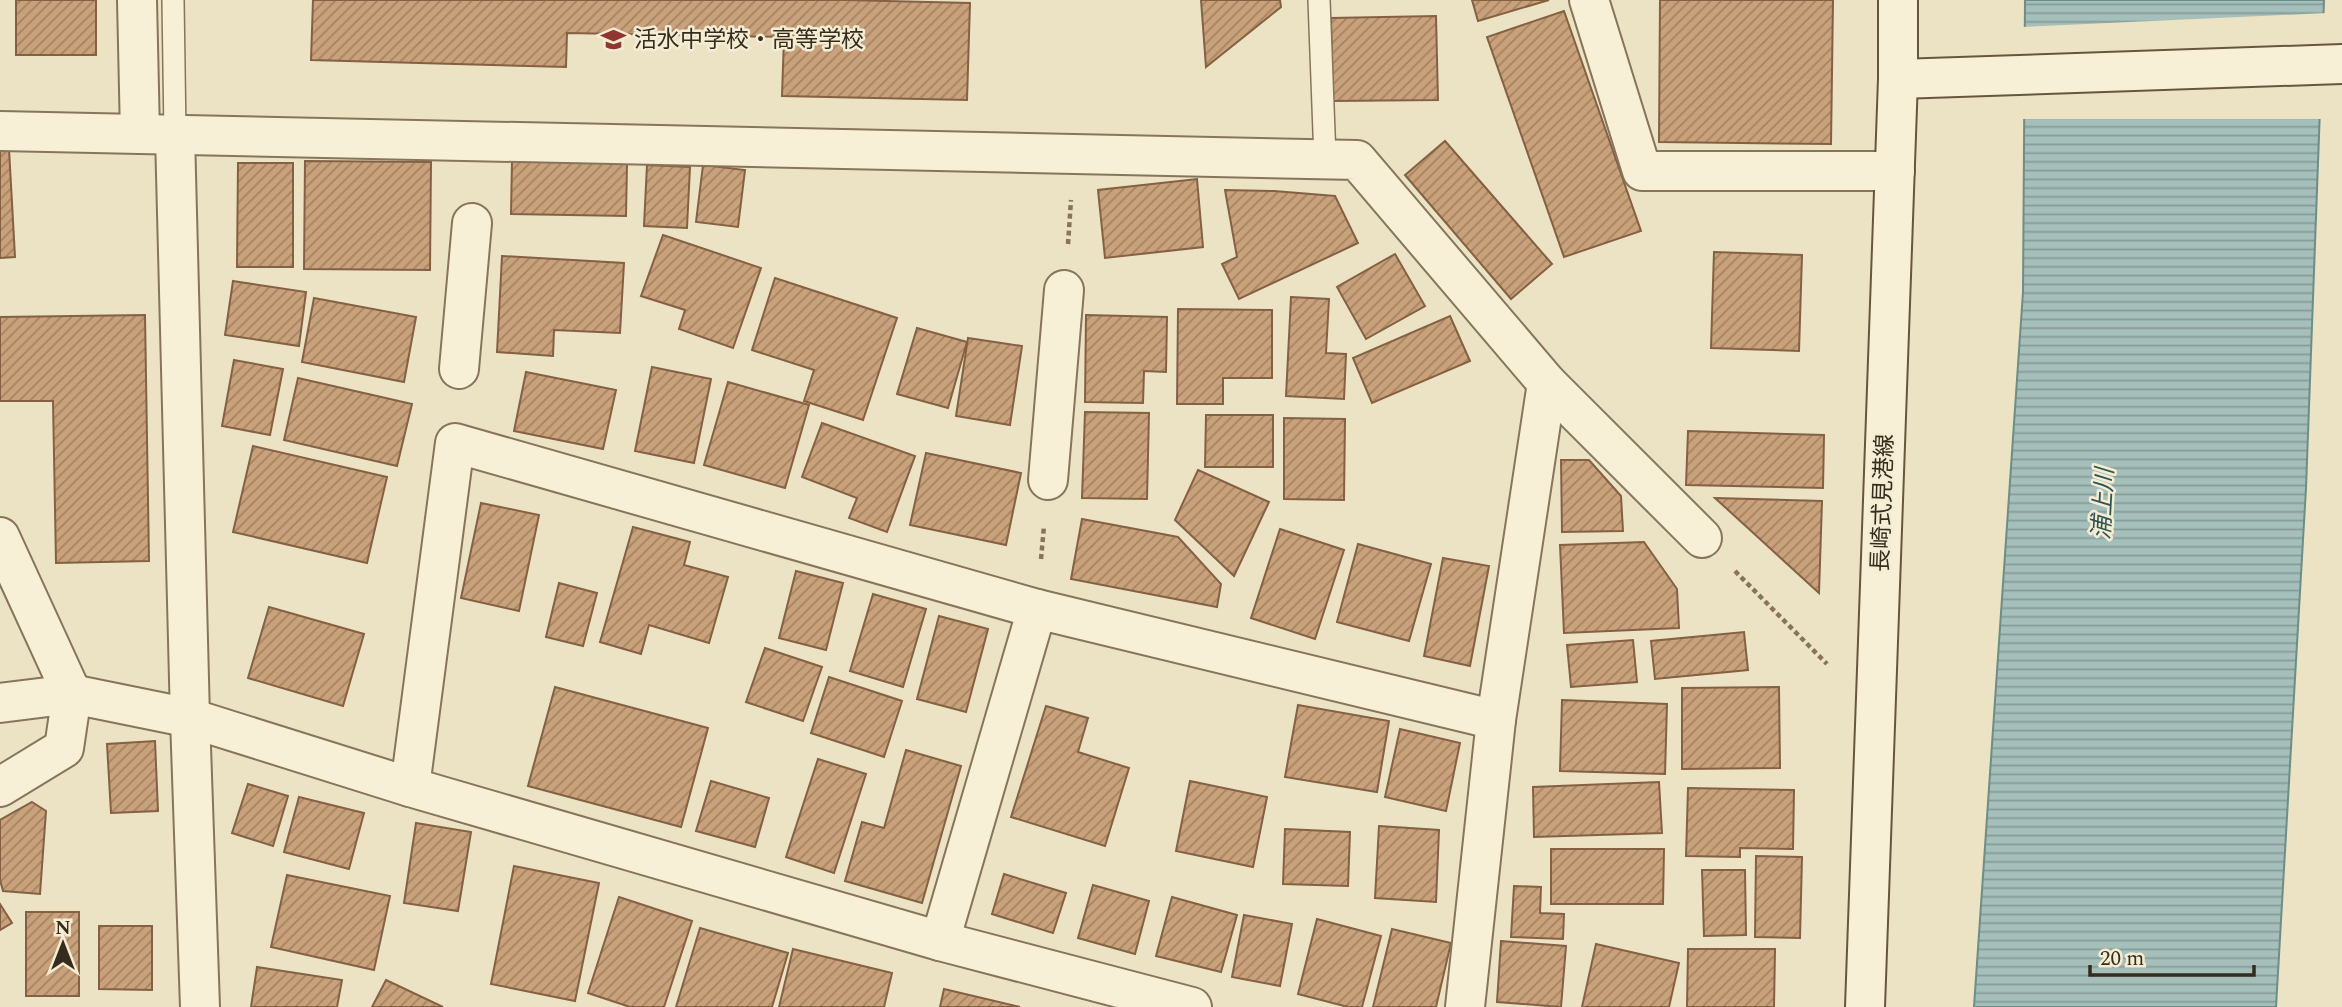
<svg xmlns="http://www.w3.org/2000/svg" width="2342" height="1007" viewBox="0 0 2342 1007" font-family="Spectral,'Noto Sans JP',serif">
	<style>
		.water { fill: url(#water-rules); stroke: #6d8d87; stroke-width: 2 }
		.pier { fill: #ece3c4 }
		.building { fill: url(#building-hatch); stroke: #846142; stroke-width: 2 }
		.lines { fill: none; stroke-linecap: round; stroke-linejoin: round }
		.lane-casing { stroke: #86755b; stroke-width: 24 }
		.street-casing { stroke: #86755b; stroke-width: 42 }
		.secondary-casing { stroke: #67563e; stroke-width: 42 }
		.path { stroke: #86755b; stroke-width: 4.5; stroke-dasharray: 5 3.5; stroke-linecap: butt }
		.lane { stroke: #f7f0d6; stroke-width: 21 }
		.street { stroke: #f7f0d6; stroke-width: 38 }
		.secondary { stroke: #f7f0d6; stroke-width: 38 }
		.labels { text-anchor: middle; stroke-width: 5; stroke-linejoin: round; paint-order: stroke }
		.poi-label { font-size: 23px; fill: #362c1e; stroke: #f4edd3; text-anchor: start }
		.street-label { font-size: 23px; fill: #362c1e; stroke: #f4edd3 }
		.water-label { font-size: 24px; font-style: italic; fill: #2e5555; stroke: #f4edd3 }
	</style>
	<defs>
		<pattern id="water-rules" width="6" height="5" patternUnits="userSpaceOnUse" patternTransform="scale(1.75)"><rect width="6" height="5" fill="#a5bfba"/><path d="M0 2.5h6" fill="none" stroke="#879b97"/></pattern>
		<pattern id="building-hatch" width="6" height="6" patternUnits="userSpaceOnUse" patternTransform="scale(1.75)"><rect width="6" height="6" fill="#c9a17b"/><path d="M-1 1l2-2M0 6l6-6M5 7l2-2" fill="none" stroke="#a48364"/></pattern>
	</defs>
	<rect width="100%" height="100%" fill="#ece3c4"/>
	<path class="water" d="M 2025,0 L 2324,0 L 2306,488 L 2276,1007 L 1974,1007 L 2023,292 Z"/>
	<path class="pier" d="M 2327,13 L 2323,119 L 2020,119 L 2021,27 Z"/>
	<g class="building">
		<rect x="16" y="0" width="80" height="55"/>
		<path d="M 313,0 L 845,0 L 970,3 L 967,100 L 782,96 L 784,37 L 567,33 L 566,67 L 311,60 Z"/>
		<path d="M 1201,0 L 1280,0 L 1281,7 L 1206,67 Z"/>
		<path d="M 1472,0 L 1549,0 L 1478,21 Z"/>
		<path d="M 1660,0 L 1833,0 L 1831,144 L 1659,142 Z"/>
		<path d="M 1564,11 L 1641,231 L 1564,257 L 1487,37 Z"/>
		<path d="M 1436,16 L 1438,100 L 1333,101 L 1331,18 Z"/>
		<path d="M 1445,141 L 1552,264 L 1511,299 L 1405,175 Z"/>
		<path d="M 0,149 L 9,149 L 15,257 L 0,258 Z"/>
		<path d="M 305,161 L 431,162 L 430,270 L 304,269 Z"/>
		<path d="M 512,161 L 627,163 L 626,216 L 511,214 Z"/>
		<path d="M 238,163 L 293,163 L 293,267 L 237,267 Z"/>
		<path d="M 647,165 L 690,167 L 687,228 L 644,226 Z"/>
		<path d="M 703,165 L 745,170 L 738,227 L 696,222 Z"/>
		<path d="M 1197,179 L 1203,247 L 1105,258 L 1098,190 Z"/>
		<path d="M 1225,190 L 1274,191 L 1335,196 L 1358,243 L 1239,299 L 1222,264 L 1237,257 Z"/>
		<path d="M 663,235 L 761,268 L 733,348 L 679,329 L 685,310 L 641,296 Z"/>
		<path d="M 1714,252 L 1802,255 L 1799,351 L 1711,348 Z"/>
		<path d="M 1395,254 L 1425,306 L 1366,339 L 1337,287 Z"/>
		<path d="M 502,256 L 624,263 L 620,333 L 554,330 L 553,356 L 497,352 Z"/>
		<path d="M 775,278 L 897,318 L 863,420 L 804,401 L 814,370 L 752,350 Z"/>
		<path d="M 233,281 L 306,292 L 299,346 L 225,335 Z"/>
		<path d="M 1291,297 L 1329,299 L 1326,353 L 1346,354 L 1344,399 L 1286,396 Z"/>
		<path d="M 314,298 L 416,317 L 404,382 L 302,362 Z"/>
		<path d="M 1178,309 L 1272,310 L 1272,378 L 1223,378 L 1223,404 L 1177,404 Z"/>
		<path d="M 145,315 L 149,561 L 56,563 L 53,401 L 0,401 L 0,317 Z"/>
		<path d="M 1086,315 L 1167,317 L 1166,372 L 1144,371 L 1143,403 L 1085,402 Z"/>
		<path d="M 1450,316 L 1470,361 L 1372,403 L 1353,358 Z"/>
		<path d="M 917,328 L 967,342 L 948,408 L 897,394 Z"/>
		<path d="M 968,338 L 1022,346 L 1010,425 L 956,416 Z"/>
		<path d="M 234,360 L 283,369 L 270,435 L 222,426 Z"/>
		<path d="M 652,367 L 711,379 L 694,463 L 635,451 Z"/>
		<path d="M 526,372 L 616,390 L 603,449 L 514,431 Z"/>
		<path d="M 298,378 L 412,404 L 397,466 L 284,440 Z"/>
		<path d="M 728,382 L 809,405 L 785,488 L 704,465 Z"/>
		<path d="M 1085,412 L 1149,413 L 1147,499 L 1082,498 Z"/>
		<path d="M 1206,415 L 1273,415 L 1273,467 L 1205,467 Z"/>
		<path d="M 1284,418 L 1345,419 L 1344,500 L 1284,499 Z"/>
		<path d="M 822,423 L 915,456 L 887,532 L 849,518 L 857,498 L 802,477 Z"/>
		<path d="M 1688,431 L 1824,435 L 1823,488 L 1686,485 Z"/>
		<path d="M 253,446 L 387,477 L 367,563 L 233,532 Z"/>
		<path d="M 926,453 L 1021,473 L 1006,545 L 910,525 Z"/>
		<path d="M 1561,460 L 1589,460 L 1621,496 L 1623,531 L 1562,532 Z"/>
		<path d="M 1198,470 L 1269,502 L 1234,576 L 1175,520 Z"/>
		<path d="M 1715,498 L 1822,501 L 1819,593 Z"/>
		<path d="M 481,503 L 539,515 L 519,611 L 461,598 Z"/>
		<path d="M 1082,519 L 1178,537 L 1221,584 L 1217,607 L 1071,579 Z"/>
		<path d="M 633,527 L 690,542 L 684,565 L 728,577 L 709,643 L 649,625 L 641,654 L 600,642 Z"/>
		<path d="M 1280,529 L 1344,550 L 1315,639 L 1251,618 Z"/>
		<path d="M 1644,542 L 1677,589 L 1679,628 L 1564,633 L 1560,545 Z"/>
		<path d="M 1358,544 L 1431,564 L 1409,641 L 1337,622 Z"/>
		<path d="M 1443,558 L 1489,566 L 1470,666 L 1424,656 Z"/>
		<path d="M 796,571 L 843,583 L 826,650 L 779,638 Z"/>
		<path d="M 559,583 L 597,593 L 583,646 L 546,637 Z"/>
		<path d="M 873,594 L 926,609 L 903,687 L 850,671 Z"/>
		<path d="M 269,607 L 364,634 L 343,706 L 248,678 Z"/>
		<path d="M 939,616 L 988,629 L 966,712 L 917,699 Z"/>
		<path d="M 1744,632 L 1748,670 L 1655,679 L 1651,641 Z"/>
		<path d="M 1633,640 L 1637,682 L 1571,687 L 1567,645 Z"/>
		<path d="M 765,648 L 822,667 L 803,721 L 746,702 Z"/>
		<path d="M 829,677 L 902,701 L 884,757 L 811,733 Z"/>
		<path d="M 555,687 L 708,728 L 681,827 L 528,786 Z"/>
		<path d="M 1779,687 L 1780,768 L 1682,769 L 1682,688 Z"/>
		<path d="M 1562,700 L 1667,704 L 1665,774 L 1560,771 Z"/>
		<path d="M 1298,705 L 1389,721 L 1377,792 L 1285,777 Z"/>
		<path d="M 1046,706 L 1088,718 L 1078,752 L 1129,768 L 1105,846 L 1011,817 Z"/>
		<path d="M 1400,729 L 1460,743 L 1446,811 L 1385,797 Z"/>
		<path d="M 155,741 L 158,811 L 111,813 L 107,744 Z"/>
		<path d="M 906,750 L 961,766 L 922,903 L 845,881 L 862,822 L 884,828 Z"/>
		<path d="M 818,759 L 866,774 L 834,873 L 786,857 Z"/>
		<path d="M 711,781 L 769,798 L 755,847 L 696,831 Z"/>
		<path d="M 1190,781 L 1267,797 L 1253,867 L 1176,851 Z"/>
		<path d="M 1659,782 L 1662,833 L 1534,837 L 1533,787 Z"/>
		<path d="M 248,784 L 288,796 L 273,846 L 232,833 Z"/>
		<path d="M 1688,788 L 1794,790 L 1793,849 L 1740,848 L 1740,857 L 1686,856 Z"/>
		<path d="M 299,797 L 364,813 L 349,869 L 284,852 Z"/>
		<path d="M 32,802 L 46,811 L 40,894 L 3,891 L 0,880 L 0,820 Z"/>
		<path d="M 416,823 L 471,832 L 458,911 L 404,903 Z"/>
		<path d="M 1379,826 L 1439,830 L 1436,902 L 1375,898 Z"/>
		<path d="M 1285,829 L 1350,832 L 1348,886 L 1283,884 Z"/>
		<path d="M 1551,849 L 1664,849 L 1663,904 L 1551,904 Z"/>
		<path d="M 1756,856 L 1802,857 L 1800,938 L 1755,937 Z"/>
		<path d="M 514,866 L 599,883 L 575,1001 L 491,984 Z"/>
		<path d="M 1702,870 L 1745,870 L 1746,935 L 1704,936 Z"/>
		<path d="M 1004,874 L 1066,893 L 1053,933 L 992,914 Z"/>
		<path d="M 287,875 L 390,896 L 374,970 L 271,947 Z"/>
		<path d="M 1093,885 L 1149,901 L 1135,954 L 1078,938 Z"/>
		<path d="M 1514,886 L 1541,887 L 1540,913 L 1564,914 L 1563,939 L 1511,937 Z"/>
		<path d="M 619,897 L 692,921 L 664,1007 L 630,1007 L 588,993 Z"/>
		<path d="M 1172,897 L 1237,915 L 1221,972 L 1156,956 Z"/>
		<path d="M 0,904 L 12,923 L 0,930 Z"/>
		<rect x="26" y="912" width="53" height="84"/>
		<path d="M 1244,915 L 1292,924 L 1280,986 L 1232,977 Z"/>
		<path d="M 1317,919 L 1381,936 L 1362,1007 L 1348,1007 L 1298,994 Z"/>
		<path d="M 99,926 L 152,926 L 152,990 L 99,989 Z"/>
		<path d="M 700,928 L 788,953 L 772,1007 L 676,1007 Z"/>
		<path d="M 1392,929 L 1451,943 L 1436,1007 L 1373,1007 Z"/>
		<path d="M 1501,941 L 1566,946 L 1561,1007 L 1497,1002 Z"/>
		<path d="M 1596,944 L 1679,963 L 1669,1007 L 1582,1007 Z"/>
		<path d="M 793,949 L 892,973 L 884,1007 L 779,1007 Z"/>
		<path d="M 1688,949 L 1775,949 L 1774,1007 L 1687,1007 Z"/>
		<path d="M 257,967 L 342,980 L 337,1007 L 251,1007 Z"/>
		<path d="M 386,980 L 443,1007 L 372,1007 Z"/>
		<path d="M 944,989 L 1020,1007 L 940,1007 Z"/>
	</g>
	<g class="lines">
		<defs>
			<g id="lane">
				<path d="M 173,0 L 175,135"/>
				<path d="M 1319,0 L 1325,159"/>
			</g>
			<g id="street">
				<path d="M 137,0 L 140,134"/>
				<path d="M 1589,0 L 1642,171 L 1895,171"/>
				<path d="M 0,131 L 1357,160 L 1547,383 L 1702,538"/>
				<path d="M 175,135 L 190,718 L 200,1007"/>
				<path d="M 459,369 L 472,223"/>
				<path d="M 1048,480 L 1064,290"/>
				<path d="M 0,537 L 72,694 L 64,748 L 0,787"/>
				<path d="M 0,703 L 72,694 L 190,718 L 410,787 L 940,941 L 1192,1007"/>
				<path d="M 1496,720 L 1547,383"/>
				<path d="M 410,787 L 455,443 L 1037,609 L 1496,720 L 1465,1007"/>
				<path d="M 940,941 L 1037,609"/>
			</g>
			<g id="secondary">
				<path d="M 1898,79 L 2342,64"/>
				<path d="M 1865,1007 L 1898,79 L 1898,0"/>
			</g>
		</defs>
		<use href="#lane" class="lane-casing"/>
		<use href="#street" class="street-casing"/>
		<use href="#secondary" class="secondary-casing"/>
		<g class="path">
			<path d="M 1068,244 L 1071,200"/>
			<path d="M 1041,559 L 1044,526"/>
			<path d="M 1735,571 L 1827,664"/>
		</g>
		<use href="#lane" class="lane"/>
		<use href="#street" class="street"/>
		<use href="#secondary" class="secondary"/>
	</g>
	<defs>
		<symbol id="school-bare" viewBox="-9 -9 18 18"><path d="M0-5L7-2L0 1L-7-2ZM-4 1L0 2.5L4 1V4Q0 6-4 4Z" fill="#92352e" stroke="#f4edd3" stroke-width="2.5" paint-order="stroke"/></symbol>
	</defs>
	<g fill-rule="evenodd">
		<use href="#school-bare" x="596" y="22" width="35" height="35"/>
	</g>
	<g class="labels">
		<g class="poi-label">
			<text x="634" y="47">活水中学校・高等学校</text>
		</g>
		<g class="street-label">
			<text transform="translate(1882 503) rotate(-88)" y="8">長崎式見港線</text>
		</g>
		<g class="water-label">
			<text transform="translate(2103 504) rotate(-87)" y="8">浦上川</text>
		</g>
	</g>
	<g transform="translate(63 944)" stroke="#f4edd3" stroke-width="5" paint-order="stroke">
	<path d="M0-5L12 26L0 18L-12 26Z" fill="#362c1e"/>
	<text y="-10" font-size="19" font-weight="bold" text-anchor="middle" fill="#362c1e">N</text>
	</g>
	<path d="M2090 965v10h164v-10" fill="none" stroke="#362c1e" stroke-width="3.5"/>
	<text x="2100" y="965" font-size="21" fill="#362c1e" stroke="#f4edd3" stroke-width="5" paint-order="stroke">20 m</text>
</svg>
